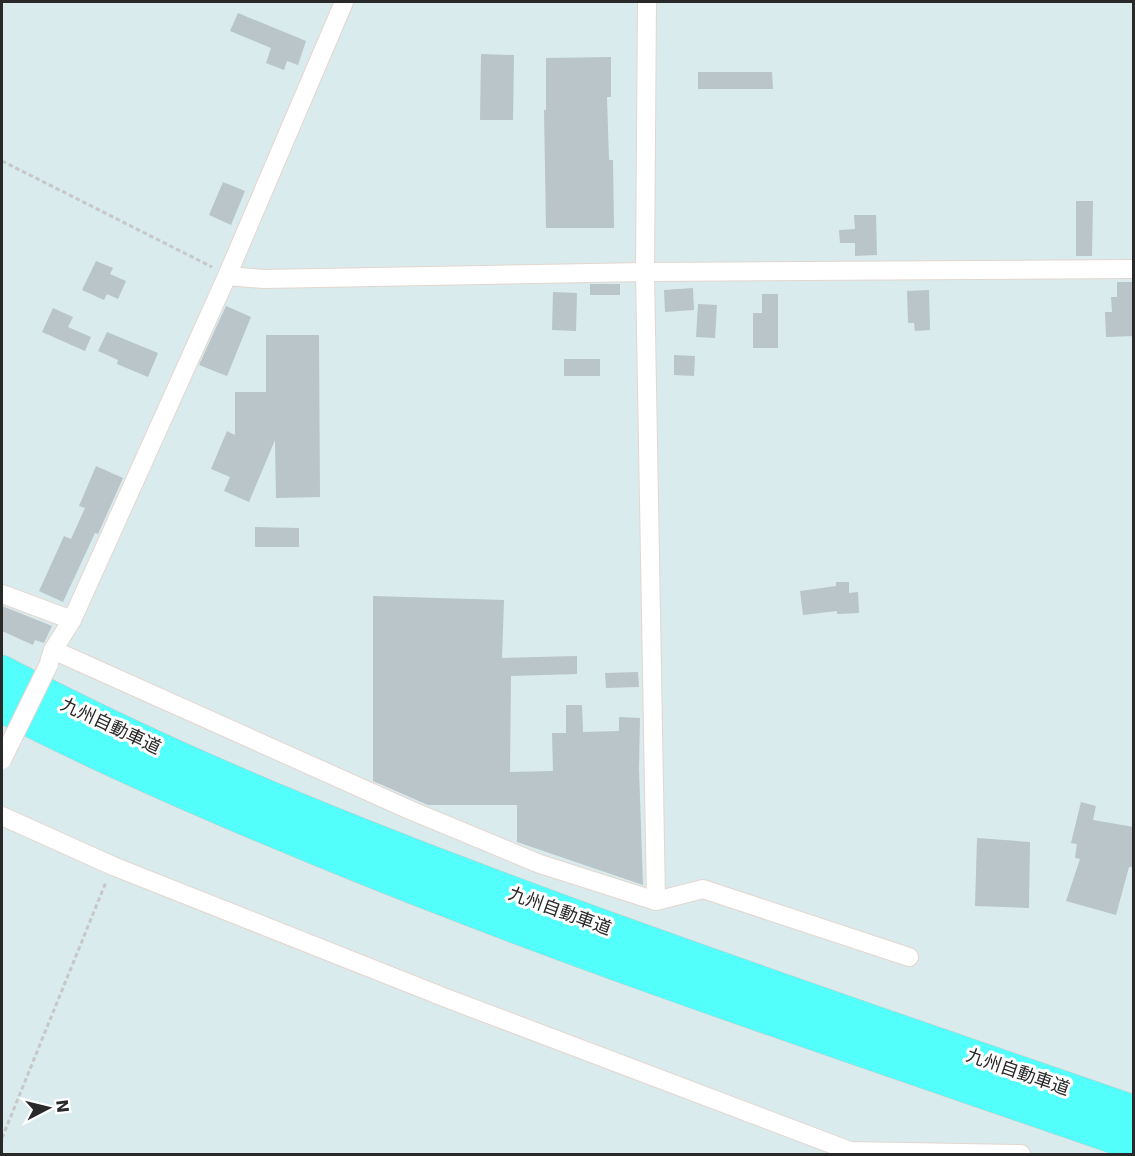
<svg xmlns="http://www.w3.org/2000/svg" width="1135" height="1156" viewBox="0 0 1135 1156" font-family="'DejaVu Sans','Noto Sans JP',sans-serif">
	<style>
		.building { fill: #b9c5c8 }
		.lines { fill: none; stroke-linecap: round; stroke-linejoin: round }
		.minor-casing { stroke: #e4d6ce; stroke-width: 20 }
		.motorway-casing { stroke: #c7c7c7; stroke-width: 34 }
		.path { stroke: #c7c7c7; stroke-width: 3; stroke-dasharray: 4.5 3; stroke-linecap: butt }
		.minor { stroke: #fff; stroke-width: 18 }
		.motorway { stroke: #52fffa; stroke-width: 33 }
		.minor-bridge-casing { stroke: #e4d6ce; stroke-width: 20; stroke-linecap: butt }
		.minor-bridge { stroke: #fff; stroke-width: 18 }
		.labels { text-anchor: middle; stroke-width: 6; stroke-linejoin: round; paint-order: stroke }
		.street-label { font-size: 18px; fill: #292929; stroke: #fff }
	</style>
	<rect width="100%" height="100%" fill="#d9ebed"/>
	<g class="building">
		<path d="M 238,13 L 306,41 L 298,65 L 287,61 L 284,70 L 266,63 L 271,48 L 230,31 Z"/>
		<path d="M 481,54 L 514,55 L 513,120 L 480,120 Z"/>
		<path d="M 611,57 L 611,97 L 607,97 L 609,160 L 613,160 L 614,228 L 546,228 L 544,110 L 546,110 L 546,58 Z"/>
		<path d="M 698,72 L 772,72 L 773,89 L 698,89 Z"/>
		<path d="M 223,182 L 245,191 L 231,225 L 209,215 Z"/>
		<path d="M 1076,201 L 1093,201 L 1092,256 L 1076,256 Z"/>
		<path d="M 854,215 L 876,215 L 877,255 L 855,256 L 855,243 L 840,243 L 839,230 L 855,229 Z"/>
		<path d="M 96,261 L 113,268 L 110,274 L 126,281 L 118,299 L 107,294 L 104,300 L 82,290 Z"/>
		<path d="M 1117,282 L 1132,282 L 1134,336 L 1106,337 L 1105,312 L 1112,312 L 1111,297 L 1117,297 Z"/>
		<rect x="590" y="284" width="30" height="11"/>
		<path d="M 693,288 L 694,310 L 665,312 L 664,290 Z"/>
		<path d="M 929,290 L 930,330 L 915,331 L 914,323 L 908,323 L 907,291 Z"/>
		<path d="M 553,292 L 577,293 L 576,331 L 552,330 Z"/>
		<path d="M 762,294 L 778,294 L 778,348 L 753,348 L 753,313 L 762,313 Z"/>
		<path d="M 698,304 L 717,305 L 715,338 L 696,337 Z"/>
		<path d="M 226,306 L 251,317 L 227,376 L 199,365 Z"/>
		<path d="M 53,308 L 73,317 L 68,327 L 91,337 L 85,351 L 42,332 Z"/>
		<path d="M 107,332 L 158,353 L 148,377 L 117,364 L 118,360 L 98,351 Z"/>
		<path d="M 266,335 L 319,335 L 320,497 L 276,498 L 275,440 L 249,502 L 224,491 L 230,477 L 211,469 L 227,431 L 235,435 L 235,392 L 266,392 Z"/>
		<path d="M 674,355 L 695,356 L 694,376 L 674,375 Z"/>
		<rect x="564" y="359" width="36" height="17"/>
		<path d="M 96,466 L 123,478 L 98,534 L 95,533 L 63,602 L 39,591 L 64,536 L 71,539 L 85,508 L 79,506 Z"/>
		<path d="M 255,527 L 299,528 L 299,547 L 255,547 Z"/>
		<path d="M 836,582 L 849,582 L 849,593 L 858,592 L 859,613 L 837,614 L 837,611 L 803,615 L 800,591 L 836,586 Z"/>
		<path d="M 373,596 L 504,600 L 502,658 L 577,656 L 577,674 L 511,676 L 510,772 L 553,771 L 552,733 L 566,733 L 566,705 L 582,705 L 583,732 L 619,731 L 619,717 L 640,718 L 639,769 L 643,885 L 517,842 L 517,805 L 428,805 L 373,781 Z"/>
		<path d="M 2,606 L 52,626 L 44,643 L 35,640 L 33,645 L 2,631 Z"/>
		<path d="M 638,672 L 639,687 L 606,688 L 605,673 Z"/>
		<path d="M 1081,802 L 1096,806 L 1093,820 L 1134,827 L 1134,867 L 1129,867 L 1116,915 L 1066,901 L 1080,859 L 1075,858 L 1077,844 L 1071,843 Z"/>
		<path d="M 977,838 L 1030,842 L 1029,908 L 975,906 Z"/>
	</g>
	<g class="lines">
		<defs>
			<g id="minor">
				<path d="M 647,2 L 645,272 L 656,901"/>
				<path d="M 227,276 L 264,279 L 645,272 L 1134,269"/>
				<path d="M 2,594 L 72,620"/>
				<path d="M 53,650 L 410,810 L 540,864 L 656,901 L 703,889 L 909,957"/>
				<path d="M 49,662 L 53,650 L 72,620 L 227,276 L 344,2"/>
				<path d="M 2,816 L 113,866 L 446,998 L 850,1151 L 1021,1154"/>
			</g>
			<g id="motorway">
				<path d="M 2,672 C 188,770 383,846 580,918 C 764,985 949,1048 1134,1112"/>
				<path d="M 2,706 C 110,762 222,810 335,856 C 597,963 866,1051 1134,1144"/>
			</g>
		</defs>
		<use href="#minor" class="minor-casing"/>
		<use href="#motorway" class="motorway-casing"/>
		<g class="path">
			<path d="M 2,161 L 212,267"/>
			<path d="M 2,1138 L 106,882"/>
		</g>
		<use href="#minor" class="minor"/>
		<use href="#motorway" class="motorway"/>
		<defs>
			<path id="minor-bridge" d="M 2,760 L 49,664"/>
		</defs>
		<use href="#minor-bridge" class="minor-bridge-casing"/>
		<use href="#minor-bridge" class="minor-bridge"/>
	</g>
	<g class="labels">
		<g class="street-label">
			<text transform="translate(111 726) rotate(25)" y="6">九州自動車道</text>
			<text transform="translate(560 911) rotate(20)" y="6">九州自動車道</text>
			<text transform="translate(1018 1072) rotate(19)" y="6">九州自動車道</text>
		</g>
	</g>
	<rect width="1135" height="1156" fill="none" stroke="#292929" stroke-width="6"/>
	<g transform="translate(48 1108) rotate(83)" stroke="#ffffff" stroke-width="4.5" paint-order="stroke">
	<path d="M0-4.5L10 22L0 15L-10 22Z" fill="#292929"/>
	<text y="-9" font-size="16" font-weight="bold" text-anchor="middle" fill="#292929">N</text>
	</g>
</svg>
